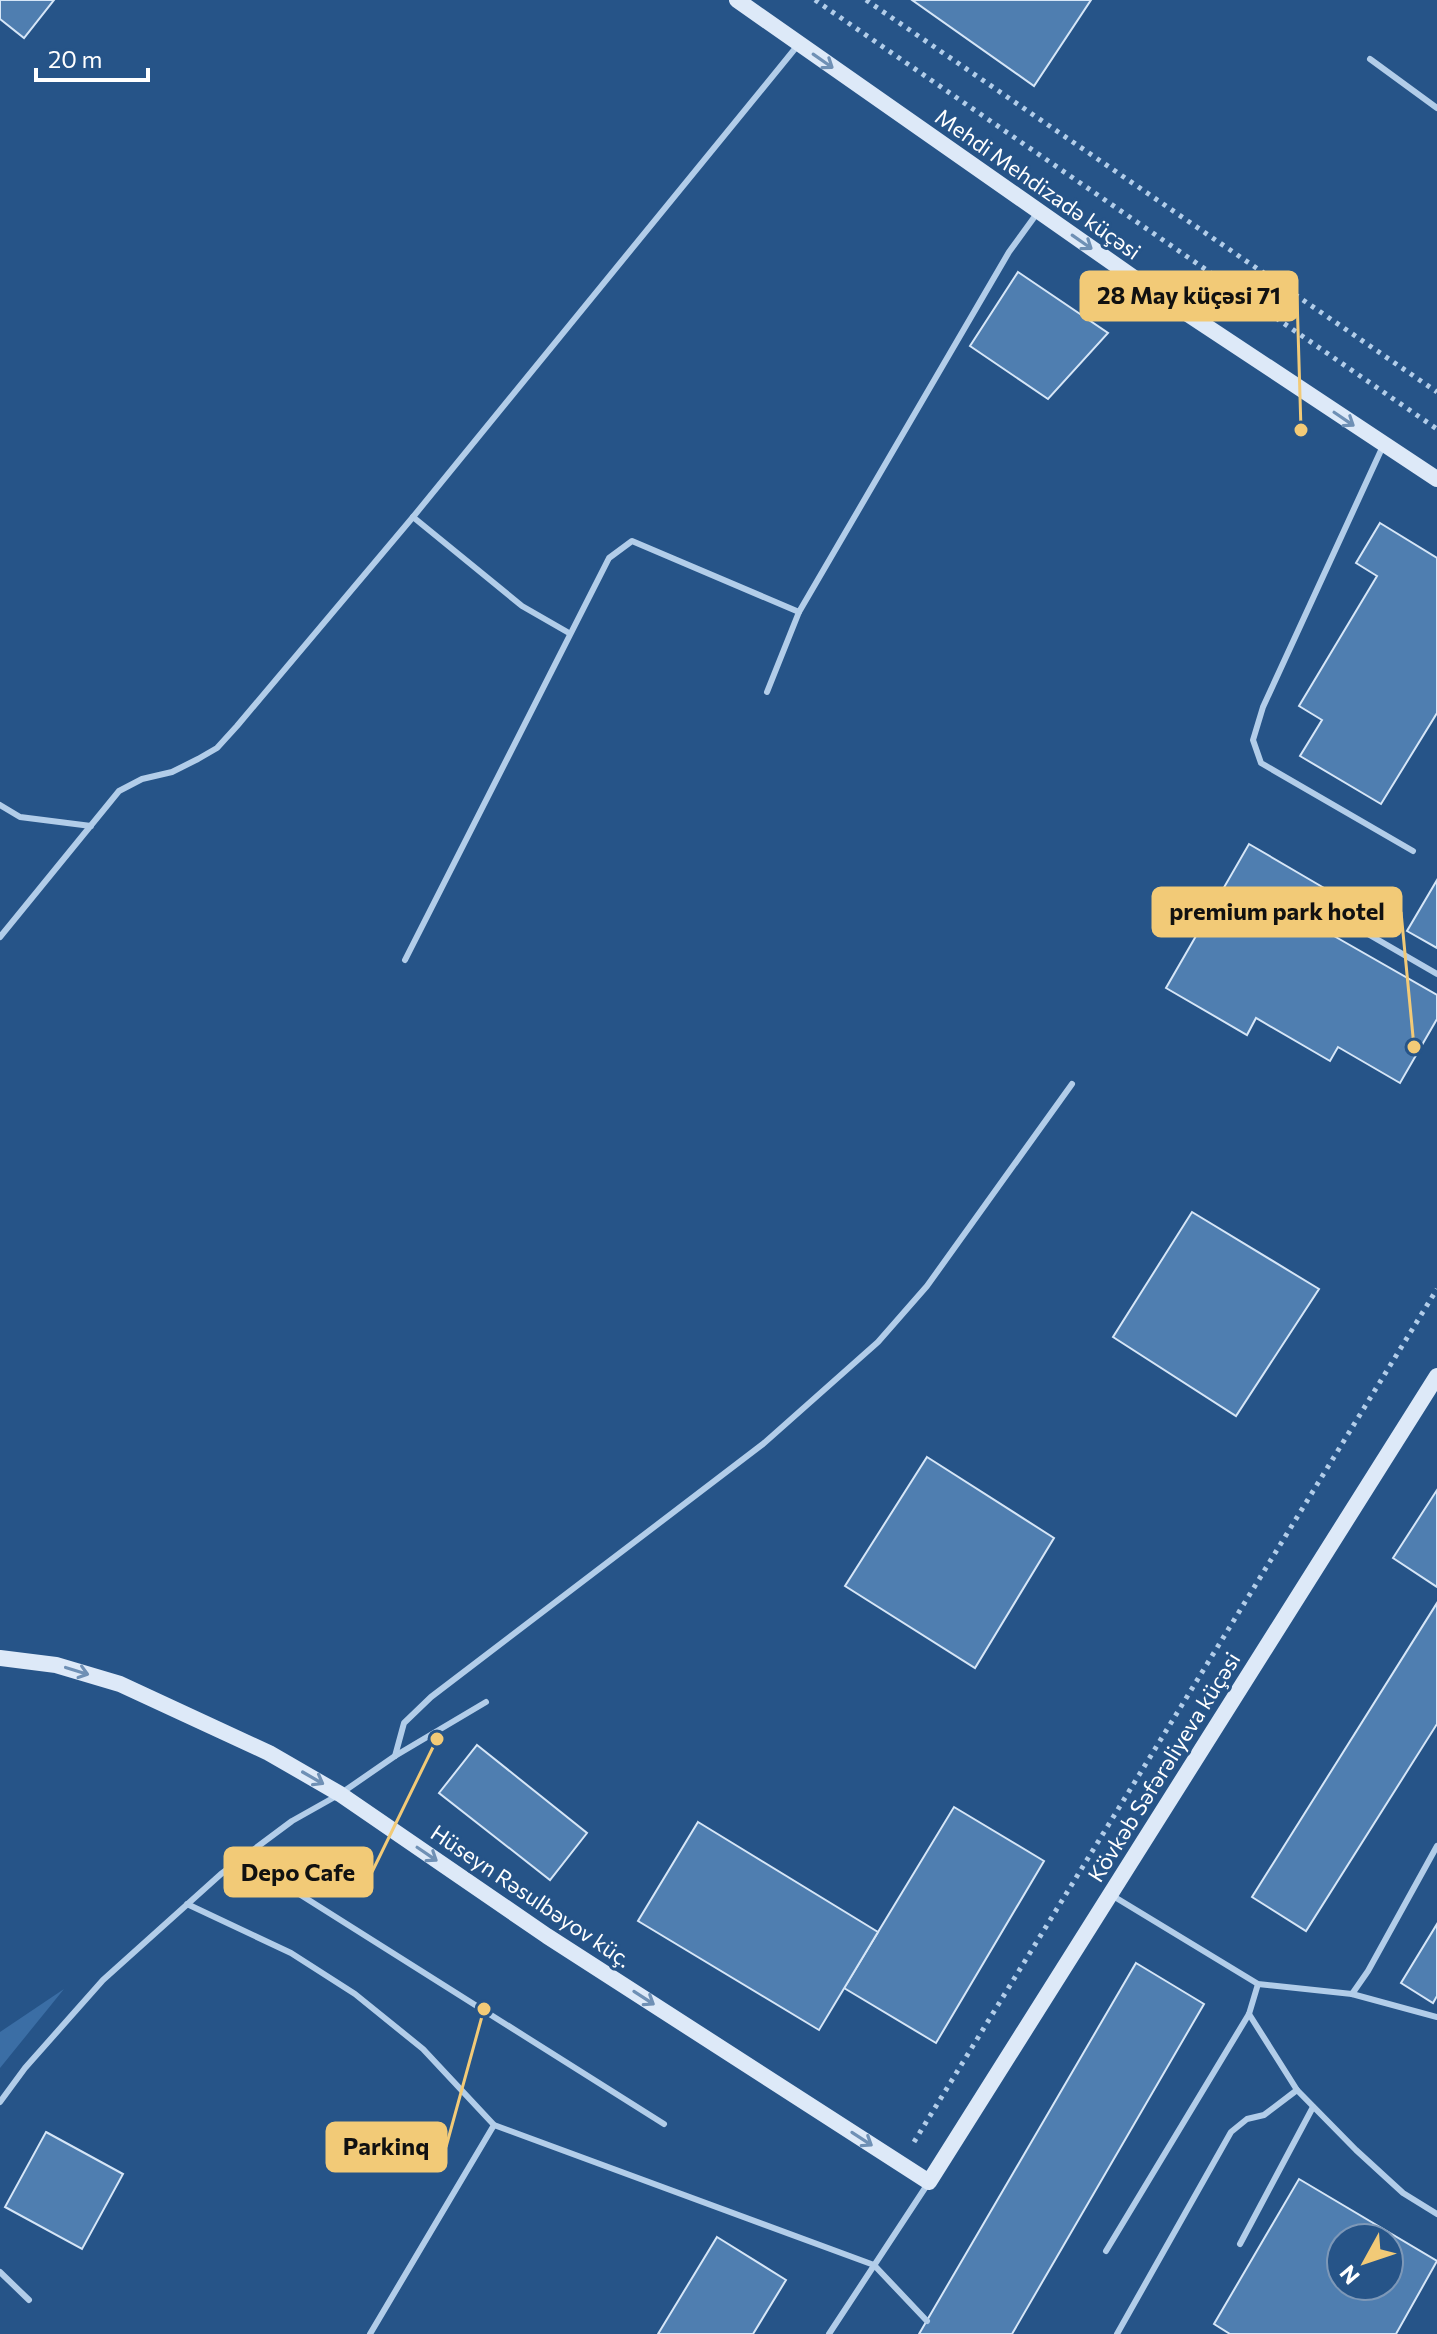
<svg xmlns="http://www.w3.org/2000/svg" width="1437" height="2334" viewBox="0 0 1437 2334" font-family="Commissioner,sans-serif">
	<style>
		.green { fill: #3b6ea5 }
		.building { fill: #4f7eb0; stroke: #d6e6f7; stroke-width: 2; fill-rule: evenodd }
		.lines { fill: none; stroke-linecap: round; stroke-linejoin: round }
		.path { stroke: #b2cde9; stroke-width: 5; stroke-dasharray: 4 6; stroke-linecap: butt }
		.lane { stroke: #b2cde9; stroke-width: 6 }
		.secondary { stroke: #dde9f8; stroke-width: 16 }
		.oneway { stroke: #6f90b5 }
		.labels { text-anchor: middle; stroke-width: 6; stroke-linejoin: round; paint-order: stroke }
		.street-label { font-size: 22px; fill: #fff; stroke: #265488 }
		.leader { fill: none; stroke: #f2ca77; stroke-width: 3 }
		.callout-dot { fill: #f2ca77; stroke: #265488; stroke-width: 3 }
		.callout { fill: #f2ca77; stroke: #f2ca77; stroke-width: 3 }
		.callout-label { font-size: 24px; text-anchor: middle; font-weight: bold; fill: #111 }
	</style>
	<rect width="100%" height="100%" fill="#265488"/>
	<path class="green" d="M 64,1989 L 0,2068 L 0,2032 Z"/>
	<g class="building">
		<path d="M 0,0 L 54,0 L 24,38 L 0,19 Z"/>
		<path d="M 912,0 L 1091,0 L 1034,86 Z"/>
		<path d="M 1018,272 L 1108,333 L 1048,399 L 970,346 Z"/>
		<path d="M 1380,523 L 1437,558 L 1437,713 L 1381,804 L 1300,756 L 1322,720 L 1299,706 L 1377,576 L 1356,563 Z"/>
		<path d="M 1249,844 L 1331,892 L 1313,924 L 1437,995 L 1437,1019 L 1400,1083 L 1338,1047 L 1330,1061 L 1256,1018 L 1247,1035 L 1166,988 Z"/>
		<path d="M 1437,880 L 1437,948 L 1407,931 Z"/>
		<path d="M 1192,1212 L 1319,1289 L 1236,1416 L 1113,1337 Z"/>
		<path d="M 927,1457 L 1054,1538 L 975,1668 L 845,1586 Z"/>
		<path d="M 1437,1490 L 1437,1587 L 1393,1558 Z"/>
		<path d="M 1437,1603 L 1437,1724 L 1306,1931 L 1252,1897 Z"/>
		<path d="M 477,1745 L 587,1833 L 550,1880 L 439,1793 Z"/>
		<path d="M 954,1807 L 1044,1861 L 936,2043 L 844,1988 Z"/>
		<path d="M 698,1822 L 878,1932 L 819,2030 L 638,1921 Z"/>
		<path d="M 1437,1924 L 1437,1996 L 1433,2003 L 1401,1983 Z"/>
		<path d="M 1136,1963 L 1204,2004 L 1012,2334 L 919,2334 Z"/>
		<path d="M 46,2132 L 123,2174 L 82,2249 L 5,2207 Z"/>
		<path d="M 1299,2179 L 1437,2261 L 1396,2334 L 1230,2334 L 1214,2324 ZM 1341,2238 L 1389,2238 L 1389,2286 L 1341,2286 Z"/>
		<path d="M 717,2237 L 786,2280 L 753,2334 L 658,2334 Z"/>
	</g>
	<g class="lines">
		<g class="path">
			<path d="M 815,0 L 1437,429"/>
			<path d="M 866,0 L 1437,392"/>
			<path d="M 914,2142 L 1437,1289"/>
		</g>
		<g class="lane">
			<path d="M 1370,59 L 1437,108"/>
			<path d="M 1383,446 L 1263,707 L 1253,740 L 1261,763 L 1413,851"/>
			<path d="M 413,517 L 522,606 L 569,633"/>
			<path d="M 767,692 L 799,612 L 1009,252 L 1038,212"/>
			<path d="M 0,805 L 20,817 L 91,826"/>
			<path d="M 1342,919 L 1437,974"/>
			<path d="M 0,937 L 119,791 L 142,779 L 172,772 L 198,759 L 217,748 L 237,726 L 413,517 L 798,45"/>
			<path d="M 405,960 L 609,558 L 632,541 L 799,612"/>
			<path d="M 395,1756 L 404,1723 L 431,1697 L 763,1444 L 878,1342 L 927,1286 L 1072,1084"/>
			<path d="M 242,1858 L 664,2124"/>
			<path d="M 1113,1896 L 1258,1984 L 1352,1994 L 1437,2017"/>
			<path d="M 187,1904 L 291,1953 L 355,1994 L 423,2049 L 494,2125 L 874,2265 L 927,2321"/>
			<path d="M 1352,1994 L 1368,1971 L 1437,1846"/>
			<path d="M 1249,2014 L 1297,2090 L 1356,2150 L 1403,2193 L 1437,2214"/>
			<path d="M 0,2102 L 25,2068 L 103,1980 L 221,1874 L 292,1821 L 340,1794 L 395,1756 L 486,1702"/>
			<path d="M 1240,2244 L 1313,2107"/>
			<path d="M 1106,2251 L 1249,2014 L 1258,1984"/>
			<path d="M 0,2272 L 29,2300"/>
			<path d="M 370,2334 L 494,2125"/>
			<path d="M 829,2334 L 927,2185"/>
			<path d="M 1117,2334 L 1231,2132 L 1247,2119 L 1264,2115 L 1297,2090"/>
		</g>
		<g class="secondary">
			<path d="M 737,0 L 1147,287 L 1437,479"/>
			<path d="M 0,1658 L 56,1665 L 120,1684 L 269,1753 L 340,1794 L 547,1936 L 929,2182 L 1437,1376"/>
		</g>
	</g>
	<defs><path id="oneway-shaft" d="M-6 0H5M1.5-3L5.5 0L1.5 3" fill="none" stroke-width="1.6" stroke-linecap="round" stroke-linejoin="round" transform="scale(2)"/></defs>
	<g class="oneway">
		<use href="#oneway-shaft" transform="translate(823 61) rotate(35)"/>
		<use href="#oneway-shaft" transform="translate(1082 242) rotate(35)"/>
		<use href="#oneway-shaft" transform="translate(1344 419) rotate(34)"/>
		<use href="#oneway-shaft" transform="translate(77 1671) rotate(17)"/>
		<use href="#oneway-shaft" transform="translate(313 1778) rotate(30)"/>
		<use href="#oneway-shaft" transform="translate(427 1854) rotate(34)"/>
		<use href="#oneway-shaft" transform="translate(644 1998) rotate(33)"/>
		<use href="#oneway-shaft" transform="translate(862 2139) rotate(33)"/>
	</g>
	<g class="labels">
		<g class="street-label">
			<text transform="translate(1038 184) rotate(35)" y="8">Mehdi Mehdizadə küçəsi</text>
			<text transform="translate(1164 1767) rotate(-58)" y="8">Kövkəb Səfərəliyeva küçəsi</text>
			<text transform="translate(531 1896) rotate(34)" y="8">Hüseyn Rəsulbəyov küç.</text>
		</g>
	</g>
	<path class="leader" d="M1301 430L1297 296M1414 1047L1401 912M437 1739L372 1872M484 2009L446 2147"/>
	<g class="callout-dot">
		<circle cx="1301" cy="430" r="8"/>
		<circle cx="1414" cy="1047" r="8"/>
		<circle cx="437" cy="1739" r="8"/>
		<circle cx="484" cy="2009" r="8"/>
	</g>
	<g class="callout">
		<rect x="1081" y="272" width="216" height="48" rx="8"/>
		<rect x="1153" y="888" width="248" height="48" rx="8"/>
		<rect x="225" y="1848" width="147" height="48" rx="8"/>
		<rect x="327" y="2123" width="119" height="48" rx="8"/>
	</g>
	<g class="callout-label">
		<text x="1189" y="304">28 May küçəsi 71</text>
		<text x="1277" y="920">premium park hotel</text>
		<text x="298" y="1881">Depo Cafe</text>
		<text x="386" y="2155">Parkinq</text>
	</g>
	<g transform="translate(1365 2262) rotate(230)"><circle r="38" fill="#265488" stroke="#7d98b8" stroke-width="2"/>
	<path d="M0-6L14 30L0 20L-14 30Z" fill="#f2ca77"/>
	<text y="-12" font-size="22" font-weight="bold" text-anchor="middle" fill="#ffffff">N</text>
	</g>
	<path d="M36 68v12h112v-12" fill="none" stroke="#ffffff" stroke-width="4"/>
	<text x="48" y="68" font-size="24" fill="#ffffff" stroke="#265488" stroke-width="6" paint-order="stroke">20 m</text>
</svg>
